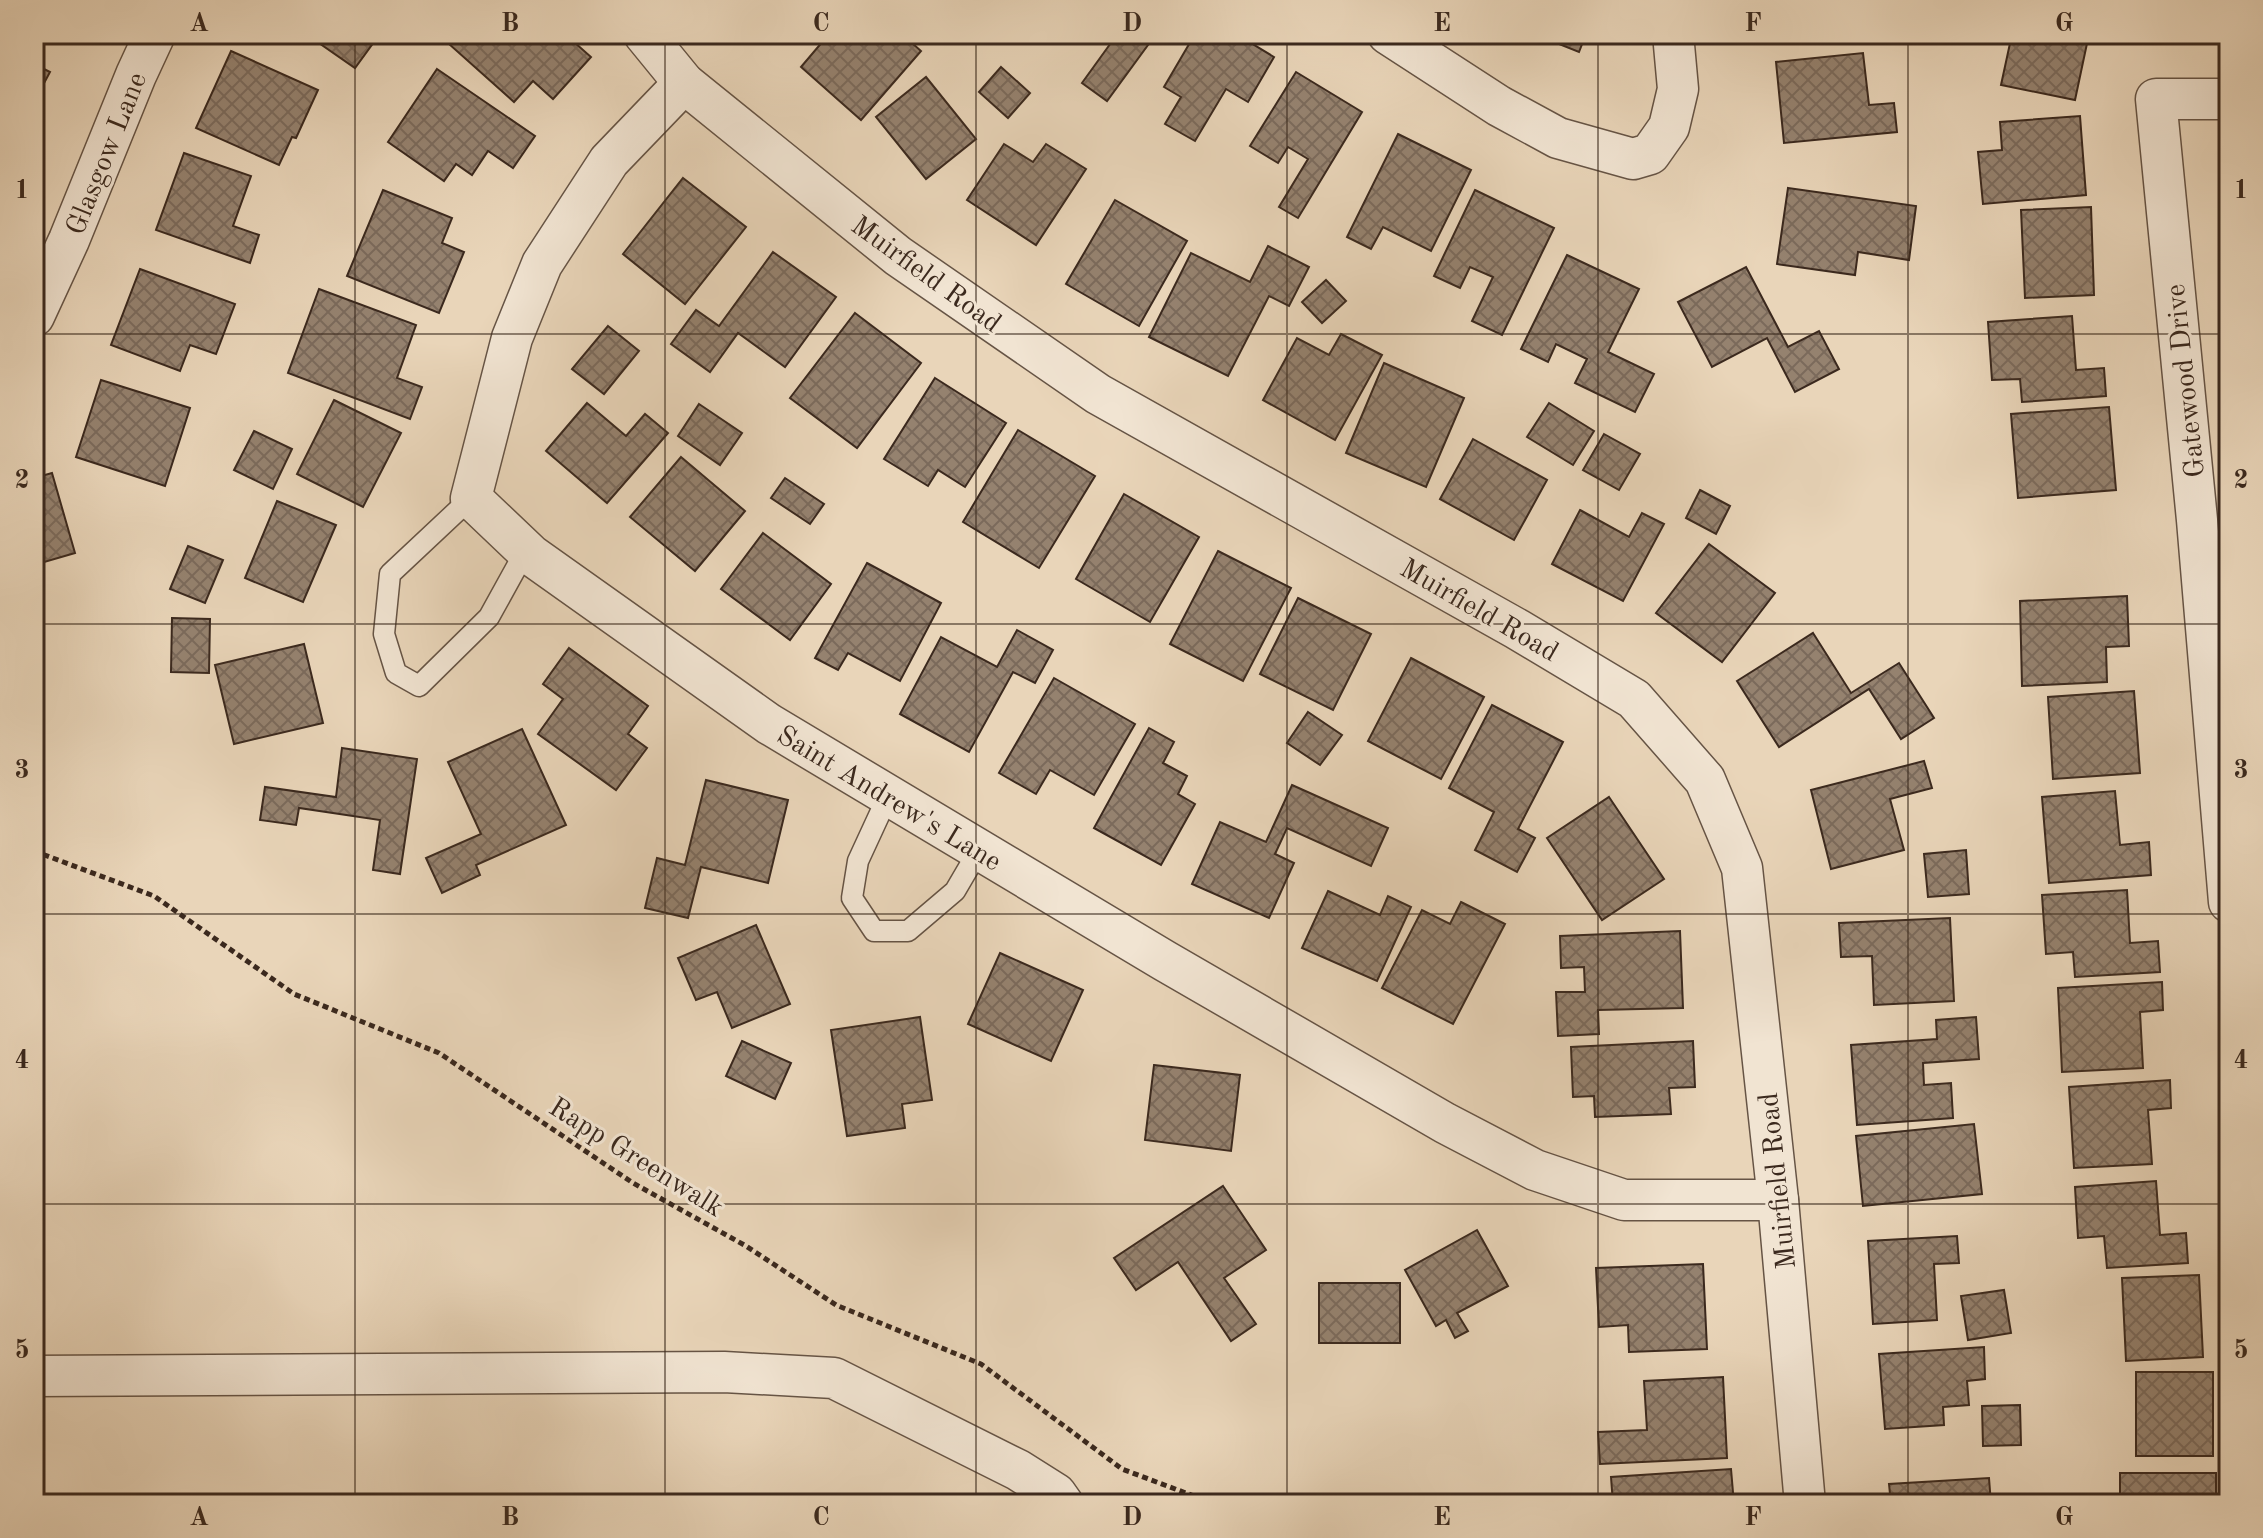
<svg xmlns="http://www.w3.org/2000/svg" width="2263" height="1538" viewBox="0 0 2263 1538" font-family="'Old Standard TT',serif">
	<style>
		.building { fill: url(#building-cross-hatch); stroke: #3b291e; stroke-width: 2 }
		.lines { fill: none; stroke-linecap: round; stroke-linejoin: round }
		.lane-casing { stroke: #665445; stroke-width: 23 }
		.street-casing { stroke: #665445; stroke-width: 43 }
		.path { stroke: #3b291e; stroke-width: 5; stroke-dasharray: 6 4; stroke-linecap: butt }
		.lane { stroke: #f1e4d2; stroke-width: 20 }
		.street { stroke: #f1e4d2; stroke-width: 40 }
		.grid { fill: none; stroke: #3b291e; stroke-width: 2; stroke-opacity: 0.55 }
		.labels { text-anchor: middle; stroke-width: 6; stroke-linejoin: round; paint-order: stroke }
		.street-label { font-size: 28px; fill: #3b291e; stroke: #f1e4d2 }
		.neatline { fill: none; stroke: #3b291e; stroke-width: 3 }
		.grid-label { font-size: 26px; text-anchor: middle; font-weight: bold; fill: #3b291e }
	</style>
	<defs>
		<pattern id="building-cross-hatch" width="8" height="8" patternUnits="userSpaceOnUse" patternTransform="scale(2)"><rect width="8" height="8" fill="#95826f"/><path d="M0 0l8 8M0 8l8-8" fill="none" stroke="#7b6a5b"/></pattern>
	</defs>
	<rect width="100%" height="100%" fill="#e9d5b9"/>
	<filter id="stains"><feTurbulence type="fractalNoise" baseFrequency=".0025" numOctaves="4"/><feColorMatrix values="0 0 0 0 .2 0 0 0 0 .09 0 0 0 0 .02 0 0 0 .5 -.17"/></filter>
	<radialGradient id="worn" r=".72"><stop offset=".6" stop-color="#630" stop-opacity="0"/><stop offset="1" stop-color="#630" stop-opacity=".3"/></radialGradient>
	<g class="building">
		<path d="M 306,34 L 377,34 L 379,35 L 355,68 Z"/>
		<path d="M 458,34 L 565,34 L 591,57 L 553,99 L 533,81 L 514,102 L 449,44 Z"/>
		<path d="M 829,34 L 902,34 L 921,51 L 861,120 L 801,67 Z"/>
		<path d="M 1105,34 L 1156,34 L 1107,101 L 1082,83 L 1113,40 Z"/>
		<path d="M 1195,34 L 1236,34 L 1274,57 L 1248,102 L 1226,89 L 1195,141 L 1165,124 L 1181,97 L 1164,87 Z"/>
		<path d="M 1534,34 L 1586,34 L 1579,52 Z"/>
		<path d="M 1754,34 L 1841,34 L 1841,39 L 1755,43 Z"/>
		<path d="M 2012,34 L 2089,34 L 2075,100 L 2001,85 Z"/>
		<path d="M 231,51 L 318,90 L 296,138 L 292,137 L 279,165 L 196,128 Z"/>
		<path d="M 1863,53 L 1869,105 L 1894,103 L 1897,132 L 1784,143 L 1776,62 Z"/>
		<path d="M 34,64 L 50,72 L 34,102 Z"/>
		<path d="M 1001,67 L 1030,93 L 1008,118 L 979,92 Z"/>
		<path d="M 437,69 L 535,136 L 513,168 L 488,151 L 472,175 L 456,164 L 444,181 L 388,142 Z"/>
		<path d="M 1296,72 L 1362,112 L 1298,218 L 1279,207 L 1308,159 L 1288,147 L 1278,163 L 1250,146 Z"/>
		<path d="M 926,77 L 976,139 L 926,179 L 876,117 Z"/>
		<path d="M 2080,116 L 2086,195 L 1983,204 L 1978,152 L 2002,150 L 2000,122 Z"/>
		<path d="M 1398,134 L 1471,170 L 1431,251 L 1383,227 L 1371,249 L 1347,237 Z"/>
		<path d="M 1004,144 L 1033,162 L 1046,144 L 1086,169 L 1036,245 L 967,200 Z"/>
		<path d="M 184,153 L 251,176 L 233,226 L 259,235 L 250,263 L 156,230 Z"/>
		<path d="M 683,178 L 746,227 L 685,304 L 623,254 Z"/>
		<path d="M 1788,188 L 1916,206 L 1909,260 L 1858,252 L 1855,275 L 1777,264 Z"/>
		<path d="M 383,190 L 452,218 L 442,243 L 464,252 L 439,313 L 347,276 Z"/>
		<path d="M 1475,190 L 1554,228 L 1502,335 L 1472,321 L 1493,277 L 1470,267 L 1460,288 L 1434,276 Z"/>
		<path d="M 1115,200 L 1187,241 L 1139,326 L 1066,284 Z"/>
		<path d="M 2091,207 L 2094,295 L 2025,298 L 2021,210 Z"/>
		<path d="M 1268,246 L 1309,267 L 1289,306 L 1269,296 L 1228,376 L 1149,337 L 1191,253 L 1250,282 Z"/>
		<path d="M 773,252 L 836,297 L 785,367 L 738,333 L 710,372 L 671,344 L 696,310 L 719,326 Z"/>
		<path d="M 1567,255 L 1639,289 L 1608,352 L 1654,374 L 1635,412 L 1575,383 L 1587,359 L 1556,344 L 1548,362 L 1521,349 Z"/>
		<path d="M 1746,267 L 1788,347 L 1819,331 L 1839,369 L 1795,392 L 1767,338 L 1712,367 L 1678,302 Z"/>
		<path d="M 140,269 L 235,304 L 216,354 L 190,345 L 180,371 L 111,345 Z"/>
		<path d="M 1326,280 L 1346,301 L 1322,323 L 1302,302 Z"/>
		<path d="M 319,289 L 416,325 L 397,378 L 422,387 L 410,419 L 288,373 Z"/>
		<path d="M 855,313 L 921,363 L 857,448 L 790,398 Z"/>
		<path d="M 2072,316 L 2076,370 L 2104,368 L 2106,396 L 2022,402 L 2020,379 L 1992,380 L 1988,322 Z"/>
		<path d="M 608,326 L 639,351 L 604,394 L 572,369 Z"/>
		<path d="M 1341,334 L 1382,355 L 1335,440 L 1263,400 L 1297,338 L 1329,355 Z"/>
		<path d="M 1384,363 L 1464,398 L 1426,487 L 1346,453 Z"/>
		<path d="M 935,378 L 1006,423 L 965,487 L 938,470 L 928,486 L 884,459 Z"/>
		<path d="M 101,380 L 190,408 L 165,486 L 76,457 Z"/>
		<path d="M 334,400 L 401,433 L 363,507 L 297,474 Z"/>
		<path d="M 587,403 L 626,436 L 645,414 L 668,433 L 607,503 L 546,451 Z"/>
		<path d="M 1549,403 L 1594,431 L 1573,465 L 1527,437 Z"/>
		<path d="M 699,404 L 742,433 L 720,465 L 678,436 Z"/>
		<path d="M 2109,407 L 2116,490 L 2018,498 L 2011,414 Z"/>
		<path d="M 1018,430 L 1095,476 L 1039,568 L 963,522 Z"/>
		<path d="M 254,431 L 292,449 L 273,489 L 234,470 Z"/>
		<path d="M 1604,434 L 1640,454 L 1619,490 L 1583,470 Z"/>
		<path d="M 1473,439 L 1547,480 L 1514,540 L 1440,499 Z"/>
		<path d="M 681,457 L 745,511 L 695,571 L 630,517 Z"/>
		<path d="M 52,473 L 75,553 L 34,565 L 34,478 Z"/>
		<path d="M 785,478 L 824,504 L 810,524 L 771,498 Z"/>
		<path d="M 1700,490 L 1730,506 L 1716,534 L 1686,518 Z"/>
		<path d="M 1124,494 L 1199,537 L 1150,622 L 1076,579 Z"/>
		<path d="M 277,501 L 336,525 L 303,602 L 245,578 Z"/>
		<path d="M 1580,510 L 1629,537 L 1642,513 L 1664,524 L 1623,601 L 1552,564 Z"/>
		<path d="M 763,533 L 831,584 L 790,640 L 721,589 Z"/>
		<path d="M 1709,544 L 1775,593 L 1722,662 L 1656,613 Z"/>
		<path d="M 188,546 L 223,560 L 205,603 L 170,589 Z"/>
		<path d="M 1218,551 L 1291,588 L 1243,681 L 1170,644 Z"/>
		<path d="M 867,563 L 941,603 L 900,681 L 848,653 L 838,670 L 815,658 Z"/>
		<path d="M 2127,596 L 2129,646 L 2106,647 L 2107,682 L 2022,686 L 2020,601 Z"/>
		<path d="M 1298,598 L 1371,634 L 1333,710 L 1260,674 Z"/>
		<path d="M 172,618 L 210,619 L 209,673 L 171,672 Z"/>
		<path d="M 1017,630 L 1053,650 L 1035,683 L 1013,672 L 969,752 L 900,714 L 941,637 L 997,667 Z"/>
		<path d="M 1813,633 L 1851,693 L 1899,663 L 1934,718 L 1901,739 L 1869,689 L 1779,747 L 1737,681 Z"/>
		<path d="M 304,644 L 323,723 L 234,744 L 215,665 Z"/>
		<path d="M 569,648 L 648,706 L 628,734 L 647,748 L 616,790 L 538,734 L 563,699 L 543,684 Z"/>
		<path d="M 1411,658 L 1484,697 L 1441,779 L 1368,741 Z"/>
		<path d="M 1054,678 L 1135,724 L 1094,795 L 1050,770 L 1036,794 L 999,773 Z"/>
		<path d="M 2134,691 L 2140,773 L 2053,779 L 2048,697 Z"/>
		<path d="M 1492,705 L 1563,742 L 1518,829 L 1535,838 L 1517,872 L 1475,850 L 1494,812 L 1449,788 Z"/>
		<path d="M 1308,712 L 1342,735 L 1320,765 L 1287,743 Z"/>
		<path d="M 1149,728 L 1174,742 L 1163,763 L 1187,776 L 1178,794 L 1195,804 L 1161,865 L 1094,828 Z"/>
		<path d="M 522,729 L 566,825 L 476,865 L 480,875 L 442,893 L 426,858 L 481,834 L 448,762 Z"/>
		<path d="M 342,748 L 417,759 L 400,874 L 373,870 L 380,820 L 299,808 L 296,825 L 260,820 L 265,787 L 336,797 Z"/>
		<path d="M 1924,761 L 1932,788 L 1890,799 L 1904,850 L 1831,869 L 1811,790 Z"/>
		<path d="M 706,780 L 788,800 L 768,883 L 701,867 L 688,918 L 645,908 L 657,858 L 685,865 Z"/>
		<path d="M 1292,785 L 1388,828 L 1371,866 L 1287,828 L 1275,854 L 1294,863 L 1269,918 L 1192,884 L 1220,822 L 1266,842 Z"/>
		<path d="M 2115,791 L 2120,845 L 2149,842 L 2151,875 L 2049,883 L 2042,797 Z"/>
		<path d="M 1609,797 L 1664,879 L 1602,920 L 1547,838 Z"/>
		<path d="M 1966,850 L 1969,894 L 1928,897 L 1924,854 Z"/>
		<path d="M 2127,890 L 2130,943 L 2158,941 L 2160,972 L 2075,977 L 2073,952 L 2046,954 L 2042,895 Z"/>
		<path d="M 1328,891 L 1380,915 L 1388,896 L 1411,907 L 1377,981 L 1302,948 Z"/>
		<path d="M 1461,902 L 1505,924 L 1453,1024 L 1382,988 L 1422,910 L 1450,924 Z"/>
		<path d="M 1950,918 L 1954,1001 L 1874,1005 L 1872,956 L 1841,957 L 1839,923 Z"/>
		<path d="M 756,925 L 790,1004 L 732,1028 L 717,992 L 696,1000 L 678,958 Z"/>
		<path d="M 1680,931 L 1683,1008 L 1598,1010 L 1599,1034 L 1558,1036 L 1556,992 L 1585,992 L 1584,967 L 1561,968 L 1560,936 Z"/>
		<path d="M 1000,953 L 1083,990 L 1051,1061 L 968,1024 Z"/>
		<path d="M 2162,982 L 2163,1010 L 2140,1012 L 2143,1068 L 2062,1072 L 2058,988 Z"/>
		<path d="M 920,1017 L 932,1100 L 902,1104 L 905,1128 L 847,1136 L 831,1030 Z"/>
		<path d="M 1976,1017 L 1979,1059 L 1923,1063 L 1924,1085 L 1951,1083 L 1953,1118 L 1857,1125 L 1851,1045 L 1937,1039 L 1936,1020 Z"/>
		<path d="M 742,1041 L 791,1063 L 775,1099 L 726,1076 Z"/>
		<path d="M 1693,1041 L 1695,1087 L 1669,1088 L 1671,1114 L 1595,1117 L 1594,1096 L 1573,1097 L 1571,1047 Z"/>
		<path d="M 1154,1065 L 1240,1075 L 1231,1151 L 1145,1140 Z"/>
		<path d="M 2170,1080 L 2171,1108 L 2148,1110 L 2152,1164 L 2074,1168 L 2069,1087 Z"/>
		<path d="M 1974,1124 L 1982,1194 L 1863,1206 L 1856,1136 Z"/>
		<path d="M 2156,1181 L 2160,1235 L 2186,1233 L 2188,1263 L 2107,1268 L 2104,1236 L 2078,1238 L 2075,1187 Z"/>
		<path d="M 1223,1186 L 1266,1250 L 1224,1278 L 1256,1324 L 1231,1341 L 1178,1262 L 1136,1290 L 1114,1258 Z"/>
		<path d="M 1477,1230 L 1508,1286 L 1457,1313 L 1468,1331 L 1455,1338 L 1446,1320 L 1436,1326 L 1405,1270 Z"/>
		<path d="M 1957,1236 L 1959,1263 L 1934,1264 L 1937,1320 L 1873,1324 L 1868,1241 Z"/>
		<path d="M 1703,1264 L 1707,1349 L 1629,1352 L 1628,1325 L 1599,1327 L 1596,1268 Z"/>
		<path d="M 2199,1275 L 2203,1357 L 2126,1361 L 2122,1278 Z"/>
		<rect x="1319" y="1283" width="81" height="60"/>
		<path d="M 2004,1290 L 2011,1333 L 1968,1340 L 1961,1296 Z"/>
		<path d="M 1984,1347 L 1985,1379 L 1967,1381 L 1969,1405 L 1943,1407 L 1944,1425 L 1885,1429 L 1879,1354 Z"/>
		<rect x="2136" y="1372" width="77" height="84"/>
		<path d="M 1723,1377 L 1727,1458 L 1600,1464 L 1598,1432 L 1647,1430 L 1644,1381 Z"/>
		<path d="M 2020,1405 L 2021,1445 L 1983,1446 L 1982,1406 Z"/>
		<path d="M 1731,1469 L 1734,1504 L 1613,1504 L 1611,1477 Z"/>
		<rect x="2120" y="1473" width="96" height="31"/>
		<path d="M 1989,1478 L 1991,1504 L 1891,1504 L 1889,1484 Z"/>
	</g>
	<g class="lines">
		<defs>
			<g id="lane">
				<path d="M 471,498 L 390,574 L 384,634 L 396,673 L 419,686 L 489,617 L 526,550"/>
				<path d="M 888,796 L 858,861 L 852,898 L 874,931 L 908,931 L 955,891 L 979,850"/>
			</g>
			<g id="street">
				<path d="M 644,34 L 684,83 L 898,256 L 1098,394 L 1517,629 L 1634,699 L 1705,780 L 1742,868 L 1778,1200 L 1805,1504"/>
				<path d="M 1388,34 L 1499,106 L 1558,138 L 1633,159 L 1650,154 L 1669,127 L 1678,89 L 1673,34"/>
				<path d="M 684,83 L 609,161 L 542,264 L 512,338 L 471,498 L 531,555 L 769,724 L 1165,961 L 1445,1123 L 1535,1170 L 1624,1200 L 1778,1200"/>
				<path d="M 2229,99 L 2156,99 L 2197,520 L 2229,902"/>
				<path d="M 34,316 L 69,240 L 136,75 L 155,34"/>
				<path d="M 34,1376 L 724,1372 L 834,1378 L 1018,1470 L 1056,1494 L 1063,1504"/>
			</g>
		</defs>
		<use href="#lane" class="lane-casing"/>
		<use href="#street" class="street-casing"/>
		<path class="path" d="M 34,851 L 154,896 L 294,994 L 439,1053 L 633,1183 L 746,1246 L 836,1305 L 981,1364 L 1122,1469 L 1215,1504"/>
		<use href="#lane" class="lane"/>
		<use href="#street" class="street"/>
	</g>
	<path class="grid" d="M 355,34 L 355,1504M 665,34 L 665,1504M 976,34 L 976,1504M 1287,34 L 1287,1504M 1598,34 L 1598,1504M 1908,34 L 1908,1504M 34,334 L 2229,334M 34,624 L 2229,624M 34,914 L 2229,914M 34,1204 L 2229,1204"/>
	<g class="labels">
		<g class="street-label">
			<text transform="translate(105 153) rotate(-68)" y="10">Glasgow Lane</text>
			<text transform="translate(927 273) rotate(36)" y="10">Muirfield Road</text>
			<text transform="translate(2184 381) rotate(-96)" y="10">Gatewood Drive</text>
			<text transform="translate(1480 609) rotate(30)" y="10">Muirfield Road</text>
			<text transform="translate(890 797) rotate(31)" y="10">Saint Andrew's Lane</text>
			<text transform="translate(637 1156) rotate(32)" y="10">Rapp Greenwalk</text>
			<text transform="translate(1776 1181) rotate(-96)" y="10">Muirfield Road</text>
		</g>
	</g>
	<rect width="2263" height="1538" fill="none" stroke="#e9d5b9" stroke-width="88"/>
	<rect x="44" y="44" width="2175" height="1450" class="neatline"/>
	<g class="grid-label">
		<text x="199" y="31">A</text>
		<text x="510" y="31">B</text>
		<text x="821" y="31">C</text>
		<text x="1132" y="31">D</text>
		<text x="1442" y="31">E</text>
		<text x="1753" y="31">F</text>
		<text x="2064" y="31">G</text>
		<text x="22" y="198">1</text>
		<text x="2241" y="198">1</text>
		<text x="22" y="488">2</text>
		<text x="2241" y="488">2</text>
		<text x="22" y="778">3</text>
		<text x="2241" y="778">3</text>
		<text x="22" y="1068">4</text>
		<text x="2241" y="1068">4</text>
		<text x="22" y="1358">5</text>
		<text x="2241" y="1358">5</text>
		<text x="199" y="1525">A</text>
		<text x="510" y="1525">B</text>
		<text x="821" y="1525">C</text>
		<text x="1132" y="1525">D</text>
		<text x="1442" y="1525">E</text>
		<text x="1753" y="1525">F</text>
		<text x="2064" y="1525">G</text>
	</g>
	<rect width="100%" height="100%" filter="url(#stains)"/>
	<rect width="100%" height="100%" fill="url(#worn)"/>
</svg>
